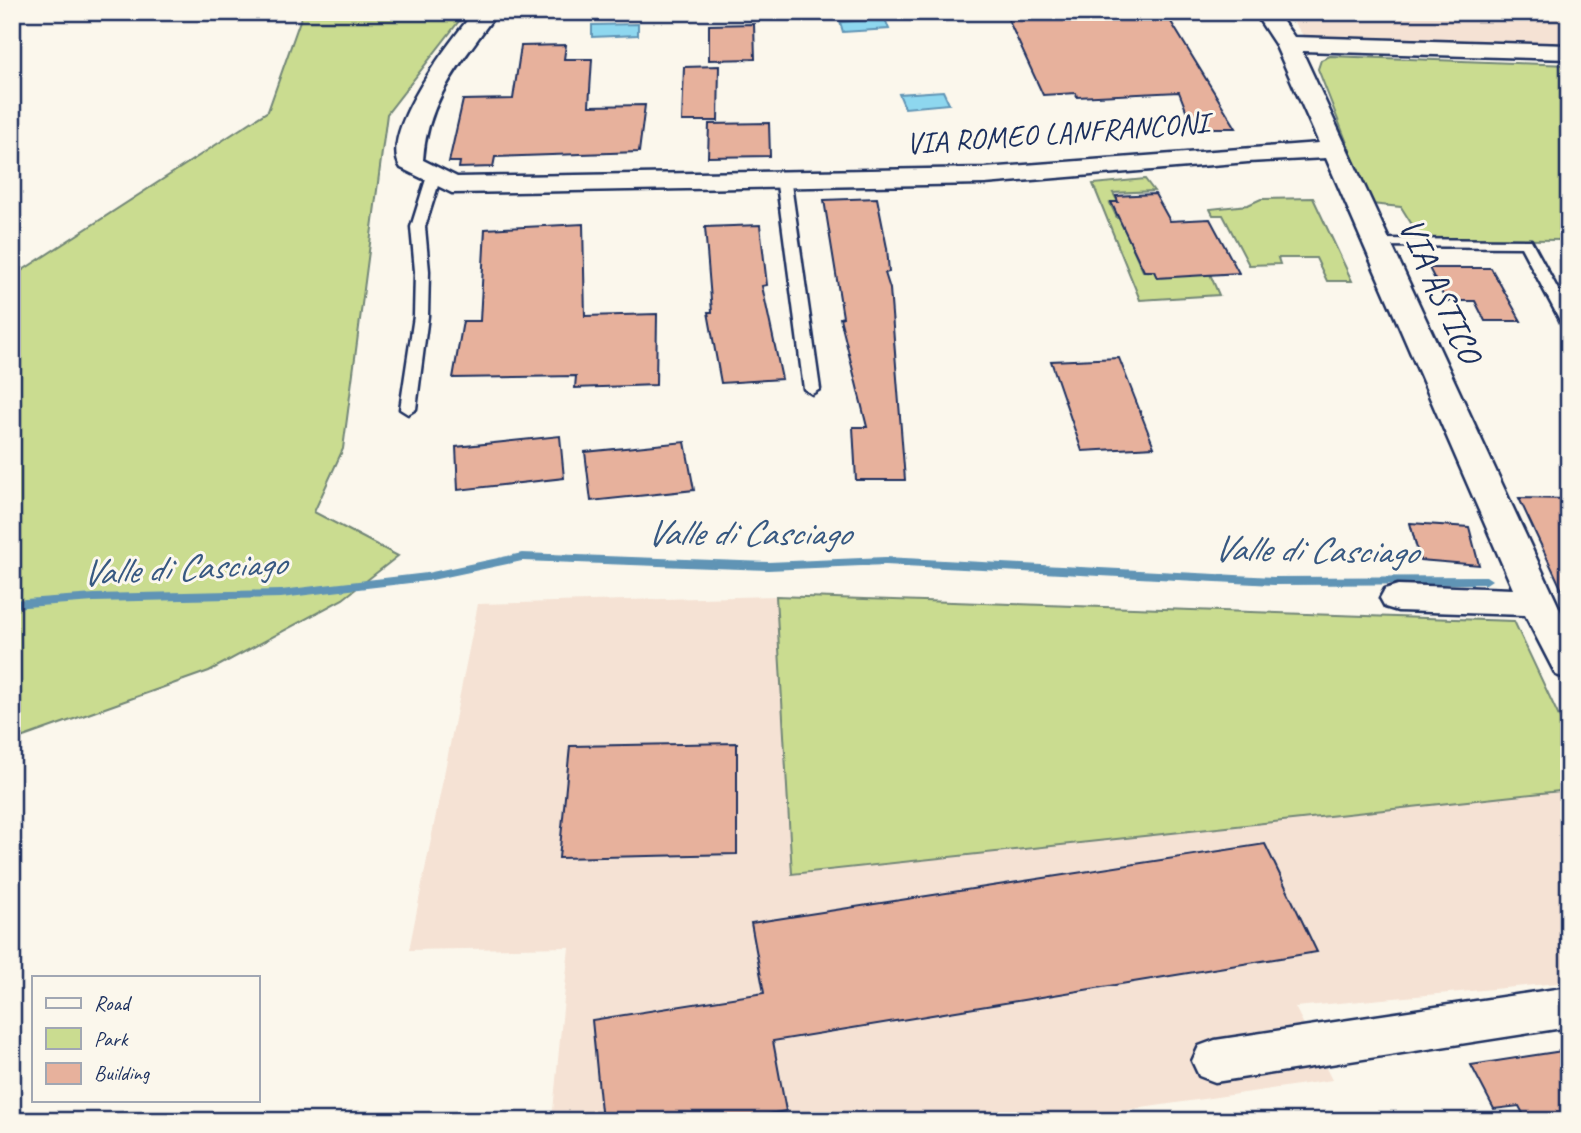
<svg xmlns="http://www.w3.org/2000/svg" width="1581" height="1133" viewBox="0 0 1581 1133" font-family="Caveat,sans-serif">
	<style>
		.built { fill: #f5e2d4 }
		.green { fill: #cadc90; stroke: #728677; stroke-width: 2 }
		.water { fill: #8ed7ef; stroke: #6094b5; stroke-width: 2 }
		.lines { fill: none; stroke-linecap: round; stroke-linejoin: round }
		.stream { fill: #6094b5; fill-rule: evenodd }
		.building { fill: #e7b19c; stroke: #1b2f5e; stroke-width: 2 }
		.lane-casing { stroke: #1b2f5e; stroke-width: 5 }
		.street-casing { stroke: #1b2f5e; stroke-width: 5 }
		.lane { fill: #fbf7ec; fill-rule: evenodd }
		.street { fill: #fbf7ec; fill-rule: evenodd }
		.labels { text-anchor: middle; stroke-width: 6; stroke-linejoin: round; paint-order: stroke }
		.far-street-label { font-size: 30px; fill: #1b2f5e; stroke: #fbf7ec }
		.street-label { font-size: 35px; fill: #1b2f5e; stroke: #fbf7ec }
		.water-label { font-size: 37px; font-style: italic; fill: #385982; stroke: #fbf7ec }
	</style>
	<rect width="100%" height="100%" fill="#fbf7ec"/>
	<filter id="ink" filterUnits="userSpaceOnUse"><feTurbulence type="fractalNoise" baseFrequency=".0143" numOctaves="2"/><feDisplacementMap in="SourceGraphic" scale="14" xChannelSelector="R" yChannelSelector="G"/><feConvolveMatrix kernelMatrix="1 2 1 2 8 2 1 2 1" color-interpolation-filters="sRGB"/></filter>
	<g filter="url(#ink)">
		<g class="built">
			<path d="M 1286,12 L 1569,12 L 1569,48 L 1305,38 Z"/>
			<path d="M 776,596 L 792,874 L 1569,790 L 1569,982 L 1295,1007 L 1332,1080 L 1053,1121 L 552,1121 L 569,947 L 409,950 L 478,604 Z"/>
		</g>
		<g class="green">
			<path d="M 303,12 L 466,12 L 387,114 L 343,449 L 314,512 L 398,556 L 343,599 L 209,671 L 12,741 L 12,277 L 268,111 Z"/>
			<path d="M 1330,56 L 1569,65 L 1569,240 L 1421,239 L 1401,207 L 1371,204 L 1318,69 L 1321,60 Z"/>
			<path d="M 1145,179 L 1154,191 L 1113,193 L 1118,202 L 1110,203 L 1117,218 L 1123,218 L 1126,233 L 1143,271 L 1210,274 L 1219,295 L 1140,300 L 1093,184 Z"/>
			<path d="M 1313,198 L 1352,281 L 1327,281 L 1316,258 L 1278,258 L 1280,264 L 1249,265 L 1223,215 L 1213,215 L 1210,209 L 1248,205 L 1261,199 Z"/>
			<path d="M 776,596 L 1514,621 L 1569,738 L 1569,790 L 792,874 Z"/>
		</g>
		<g class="water">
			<path d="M 885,19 L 889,29 L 843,32 L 840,22 Z"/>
			<path d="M 638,24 L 638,35 L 592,37 L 592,25 Z"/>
			<path d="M 943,91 L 949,104 L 905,108 L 899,94 Z"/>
		</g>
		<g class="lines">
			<path class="stream" d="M 522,553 L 768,562 L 885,557 L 1274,577 L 1486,576 L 1492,580 L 1486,584 L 1274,585 L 885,565 L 768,570 L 522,561 L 427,581 L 281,598 L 94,602 L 12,608 L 12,600 L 94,594 L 281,590 L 427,573 Z"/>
		</g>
		<g class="building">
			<path d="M 1020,12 L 1165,12 L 1236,128 L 1193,128 L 1179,92 L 1077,97 L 1076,93 L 1043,95 L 1007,17 L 1021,16 Z"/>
			<path d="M 754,24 L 755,59 L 709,60 L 709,25 Z"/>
			<path d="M 566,45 L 564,59 L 592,59 L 589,106 L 645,105 L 639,152 L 495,157 L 493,167 L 459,168 L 460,162 L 449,162 L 463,100 L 513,99 L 521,46 Z"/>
			<path d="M 719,66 L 718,121 L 682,121 L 684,67 Z"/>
			<path d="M 769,123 L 770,156 L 708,157 L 709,124 Z"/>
			<path d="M 1155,194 L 1170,221 L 1210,219 L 1239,273 L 1157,278 L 1154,271 L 1144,271 L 1111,202 L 1118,202 L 1116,196 Z"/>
			<path d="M 877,198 L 887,248 L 889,272 L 885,273 L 890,289 L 905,480 L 856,480 L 853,427 L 867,427 L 840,318 L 843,317 L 824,200 Z"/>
			<path d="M 583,224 L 585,316 L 657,314 L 656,385 L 575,388 L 576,376 L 453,378 L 463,321 L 480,321 L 485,229 Z"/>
			<path d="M 760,225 L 767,285 L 762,286 L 782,379 L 721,383 L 708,312 L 712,312 L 705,227 Z"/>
			<path d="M 1429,268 L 1491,268 L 1521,321 L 1485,321 L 1475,301 L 1446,301 Z"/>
			<path d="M 1119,358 L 1154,447 L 1082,451 L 1051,361 Z"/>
			<path d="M 560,436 L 564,478 L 458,490 L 456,447 Z"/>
			<path d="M 685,442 L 694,490 L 591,501 L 585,452 Z"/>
			<path d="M 1519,498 L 1569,499 L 1569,605 Z"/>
			<path d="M 1410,523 L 1469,527 L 1479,565 L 1420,560 Z"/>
			<path d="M 737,743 L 737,854 L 559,858 L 570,746 Z"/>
			<path d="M 1265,844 L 1317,952 L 773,1041 L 786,1111 L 728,1121 L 602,1121 L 592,1020 L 764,993 L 751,923 Z"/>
			<path d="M 1569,1050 L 1569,1121 L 1527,1121 L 1519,1106 L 1494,1109 L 1471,1065 Z"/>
		</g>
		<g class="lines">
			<defs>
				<g id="lane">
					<path d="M 434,172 L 441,176 L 425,227 L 429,271 L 428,316 L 416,409 L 408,414 L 400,409 L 414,316 L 415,271 L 411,227 L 427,176 Z"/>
					<path d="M 783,173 L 790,177 L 820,389 L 812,394 L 804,389 L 776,177 Z"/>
					<path d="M 1378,239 L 1531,240 L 1569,310 L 1569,328 L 1562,324 L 1521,247 L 1373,246 L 1373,240 Z"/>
				</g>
				<g id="street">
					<path d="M 474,12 L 497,12 C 464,60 427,98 423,160 L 457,177 L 985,168 L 1319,143 L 1275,44 L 1254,12 L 1276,12 L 1294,37 L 1569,45 L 1569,59 L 1302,51 L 1569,629 L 1569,679 L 1556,675 L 1525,615 L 1398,611 L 1385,607 L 1380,598 L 1385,589 L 1398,585 L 1513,589 L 1326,158 L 1248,162 L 985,184 L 452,193 L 401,168 C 377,134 452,39 474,12 Z"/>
					<path d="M 1569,987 L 1569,1027 L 1215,1082 L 1199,1076 L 1192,1061 L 1199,1046 L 1215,1040 Z"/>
				</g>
			</defs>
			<use href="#lane" class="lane-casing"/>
			<use href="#street" class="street-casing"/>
			<use href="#lane" class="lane"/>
			<use href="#street" class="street"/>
		</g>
	</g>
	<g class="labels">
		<g class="far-street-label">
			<text transform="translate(1057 133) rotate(-4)" y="10">VIA ROMEO LANFRANCONI</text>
		</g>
		<g class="street-label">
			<text transform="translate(1441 290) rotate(66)" y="12">VIA ASTICO</text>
		</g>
		<g class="water-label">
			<text x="748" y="545">Valle di Casciago</text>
			<text transform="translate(1315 549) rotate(1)" y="13">Valle di Casciago</text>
			<text transform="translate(183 567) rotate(-3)" y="13">Valle di Casciago</text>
		</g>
	</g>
	<rect width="1581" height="1133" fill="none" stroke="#fbf7ec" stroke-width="42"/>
	<rect x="21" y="21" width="1539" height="1091" fill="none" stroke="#1b2f5e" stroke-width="2.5" filter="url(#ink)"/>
	<rect x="32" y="976" width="228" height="126" fill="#fbf7ec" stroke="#a1a7b3" stroke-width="2"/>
	<rect x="46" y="998" width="35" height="10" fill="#fbf7ec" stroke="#a1a7b3" stroke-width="2"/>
	<text x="94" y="1010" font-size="21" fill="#1b2f5e">Road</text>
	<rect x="46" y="1028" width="35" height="21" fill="#cadc90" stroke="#a1a7b3" stroke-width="2"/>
	<text x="94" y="1046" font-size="21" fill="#1b2f5e">Park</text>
	<rect x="46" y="1063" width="35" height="21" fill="#e7b19c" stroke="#a1a7b3" stroke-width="2"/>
	<text x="94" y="1080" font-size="21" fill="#1b2f5e">Building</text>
</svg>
